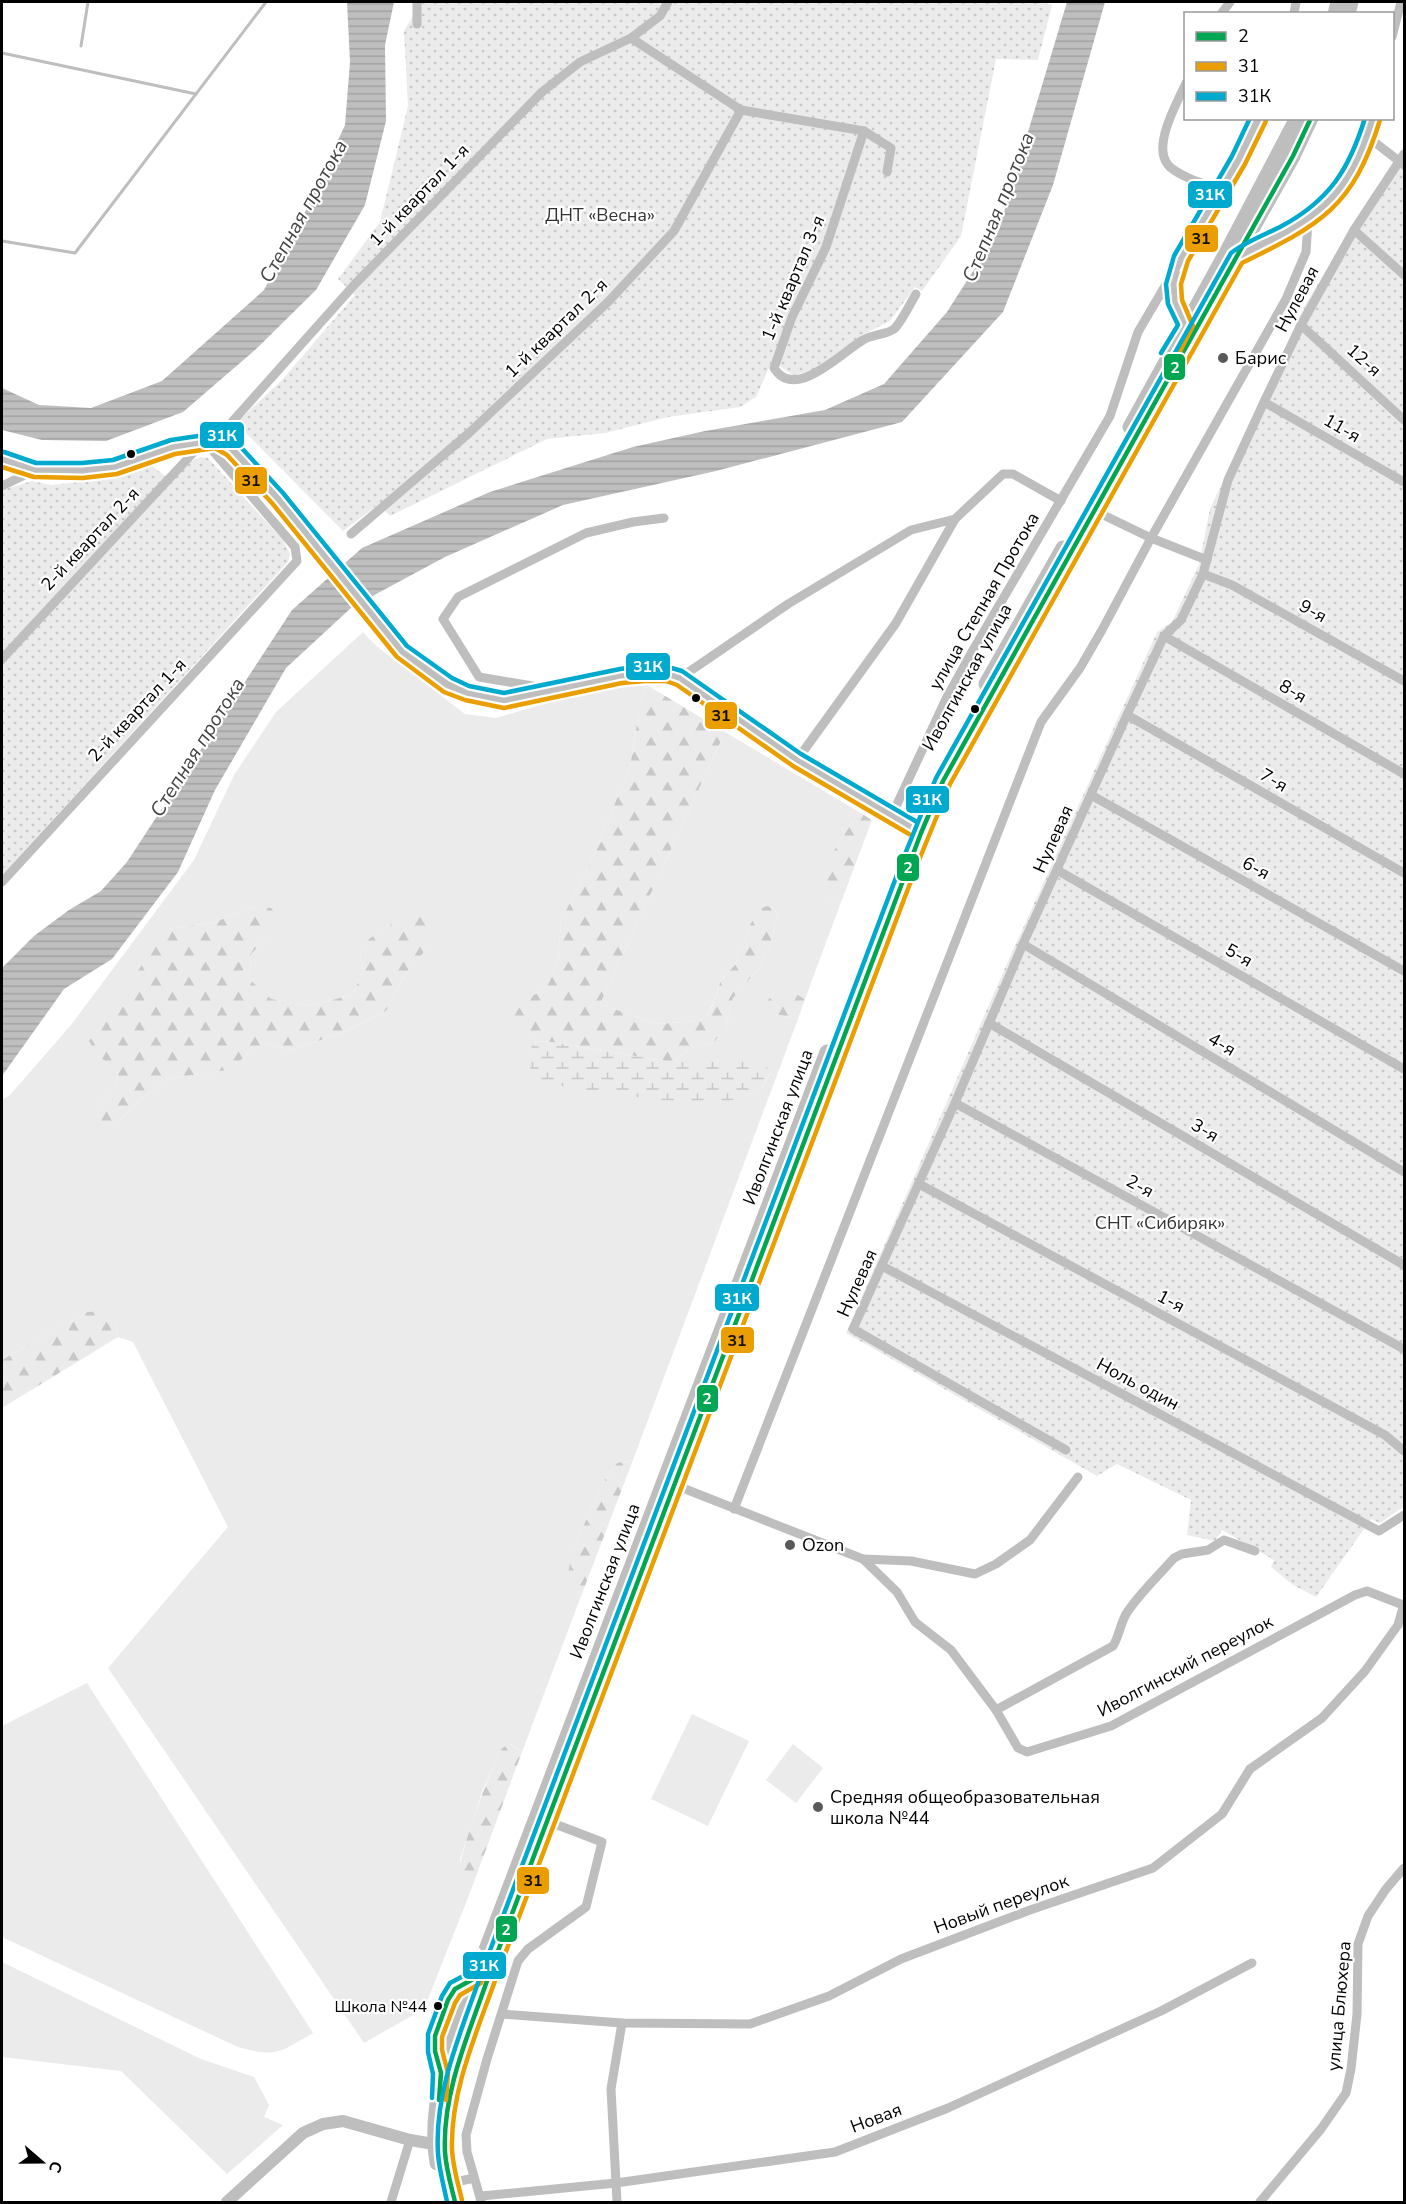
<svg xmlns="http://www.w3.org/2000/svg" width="1406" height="2204" viewBox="0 0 1406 2204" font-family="'Nunito Sans',sans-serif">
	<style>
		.grass { fill: #ebebeb; fill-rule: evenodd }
		.forest { fill: url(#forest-firs) }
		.wetland { fill: url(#wetland-marsh) }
		.park { fill: url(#park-dots) }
		.water { fill: url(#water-rules) }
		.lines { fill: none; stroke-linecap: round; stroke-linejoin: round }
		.stream { stroke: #bebebe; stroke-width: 3 }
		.minor { stroke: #bebebe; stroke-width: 9 }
		.tertiary { stroke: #bebebe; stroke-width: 12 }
		.primary { stroke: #bebebe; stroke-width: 15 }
		.bus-1-casing { stroke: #fff; stroke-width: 9 }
		.bus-2-casing { stroke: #fff; stroke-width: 9 }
		.bus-3-casing { stroke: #fff; stroke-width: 9 }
		.bus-1 { stroke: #00a651; stroke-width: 4.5 }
		.bus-2 { stroke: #eb9e00; stroke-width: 4.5 }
		.bus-3 { stroke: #00a9ce; stroke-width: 4.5 }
		.poi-dot { fill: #595959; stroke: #fff; stroke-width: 2 }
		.bus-dot { fill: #000; stroke: #fff; stroke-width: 2 }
		.labels { text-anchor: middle; stroke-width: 4.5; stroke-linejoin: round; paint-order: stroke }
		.bus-label { font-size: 16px; fill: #000; stroke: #fff; text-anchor: end }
		.street-label { font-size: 18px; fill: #000; stroke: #fff }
		.park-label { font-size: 18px; fill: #323232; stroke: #fff }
		.poi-label { font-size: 18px; fill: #000; stroke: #fff; text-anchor: start }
		.water-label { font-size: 20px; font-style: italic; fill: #434343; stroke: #fff }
		.line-badge { stroke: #fff; stroke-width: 2 }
		.badge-label { font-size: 16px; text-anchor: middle; font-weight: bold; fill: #fff }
		.pale-badge-label { font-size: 16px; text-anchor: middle; font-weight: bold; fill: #111 }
	</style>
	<defs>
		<pattern id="forest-firs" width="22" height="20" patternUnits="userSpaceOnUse" patternTransform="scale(1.5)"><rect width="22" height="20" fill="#ebebeb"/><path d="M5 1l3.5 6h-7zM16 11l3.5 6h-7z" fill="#c8c8c8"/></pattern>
		<pattern id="wetland-marsh" width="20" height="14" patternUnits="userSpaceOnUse" patternTransform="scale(1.5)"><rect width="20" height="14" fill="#ebebeb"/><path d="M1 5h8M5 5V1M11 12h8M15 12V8" fill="none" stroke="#c8c8c8"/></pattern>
		<pattern id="park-dots" width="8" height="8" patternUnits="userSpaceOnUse" patternTransform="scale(1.5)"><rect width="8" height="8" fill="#ebebeb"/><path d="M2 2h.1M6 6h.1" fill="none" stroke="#c8c8c8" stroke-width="1.8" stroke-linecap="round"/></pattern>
		<pattern id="water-rules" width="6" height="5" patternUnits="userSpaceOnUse" patternTransform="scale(1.5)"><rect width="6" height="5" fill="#bebebe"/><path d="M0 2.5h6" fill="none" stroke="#a2a2a2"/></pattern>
	</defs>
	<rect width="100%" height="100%" fill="#fff"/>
	<g class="grass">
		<path d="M 363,632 L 375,645 L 465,714 L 496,718 L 628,679 L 647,685 L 639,711 L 630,767 L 589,866 L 561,920 L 558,962 L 546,989 L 533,995 L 514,1020 L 535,1041 L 528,1053 L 741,1098 L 761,1089 L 769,1075 L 751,1062 L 671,1062 L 691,1048 L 714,1042 L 726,1028 L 733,998 L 761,966 L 771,941 L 778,916 L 774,908 L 767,906 L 749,927 L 735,965 L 721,980 L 712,1006 L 706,1017 L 696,1021 L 657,1024 L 600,1004 L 725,732 L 859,812 L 835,849 L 827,898 L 840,905 L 805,999 L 789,990 L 777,990 L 768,1000 L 775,1014 L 798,1019 L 633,1460 L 617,1463 L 604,1481 L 572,1551 L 574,1590 L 583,1591 L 522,1752 L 511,1744 L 502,1748 L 482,1792 L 460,1859 L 461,1887 L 471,1890 L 424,2009 L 364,2043 L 108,1668 L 228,1527 L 133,1342 L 118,1337 L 115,1319 L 87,1312 L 2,1360 L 2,1100 L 10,1095 L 71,1025 L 194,860 L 234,775 L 276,712 ZM 255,906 L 270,934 L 251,954 L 249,979 L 270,999 L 312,1006 L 353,994 L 363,971 L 360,954 L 369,939 L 401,918 L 428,947 L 403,978 L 386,1011 L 344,1032 L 292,1050 L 264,1043 L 226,1070 L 167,1079 L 137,1102 L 116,1124 L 95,1112 L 118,1083 L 117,1067 L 167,929 L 215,922 Z"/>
		<path d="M 87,1683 L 313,2033 C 280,2052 276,2058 238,2047 L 2,1937 L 2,1726 Z"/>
		<path d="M 692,1714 L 749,1741 L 708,1826 L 651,1799 Z"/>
		<path d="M 793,1744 L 823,1768 L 796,1803 L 766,1780 Z"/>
		<path d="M 2,1962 L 201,2059 L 254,2077 L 269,2105 L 264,2117 L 283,2125 L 227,2174 L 121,2071 L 2,2057 Z"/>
	</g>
	<g class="forest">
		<path d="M 647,685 L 725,732 L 600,1004 L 657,1024 L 696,1021 L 706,1017 L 712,1007 L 721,980 L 735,965 L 749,927 L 759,909 L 767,906 L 774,908 L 778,916 L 771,941 L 761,966 L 733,998 L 726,1028 L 714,1042 L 691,1048 L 671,1062 L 551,1042 L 535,1041 L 513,1020 C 520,1002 528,997 546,989 L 558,962 L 561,920 L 589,866 L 630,767 L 639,711 Z"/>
		<path d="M 859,812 L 872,820 L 840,905 L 827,898 L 824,878 L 835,849 Z"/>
		<path d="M 255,906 L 271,908 L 279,918 L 270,934 L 251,954 L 249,979 L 271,999 L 312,1006 L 353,994 L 363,971 L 360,954 L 369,939 L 401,918 L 424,917 L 434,927 L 428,947 L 403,978 L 386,1011 L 344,1032 L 292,1050 L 264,1043 L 227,1070 L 167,1079 L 137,1102 L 116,1124 L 106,1128 L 96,1124 L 95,1112 L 118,1083 L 117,1068 L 99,1057 L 89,1041 L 167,929 L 215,922 Z"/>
		<path d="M 777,990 L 789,990 L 805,999 L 798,1019 L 775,1014 L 766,1009 L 768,1000 Z"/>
		<path d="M 106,1311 L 115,1319 L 118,1337 L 2,1408 L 2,1360 L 87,1312 Z"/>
		<path d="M 633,1460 L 583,1591 L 574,1590 L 567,1581 L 572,1551 L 604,1481 L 617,1463 Z"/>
		<path d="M 510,1744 L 522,1752 L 471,1890 L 460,1887 L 456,1880 C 466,1834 482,1791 502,1748 Z"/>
	</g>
	<path class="wetland" d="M 535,1041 L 551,1042 L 671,1062 L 751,1062 L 767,1066 L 769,1074 L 761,1089 L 741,1098 L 709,1105 L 625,1096 L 549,1084 L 537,1077 L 528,1065 L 528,1053 Z"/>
	<g class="park">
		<path d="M 421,2 L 1042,2 L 1052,5 L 1038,60 L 996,59 L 961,236 L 922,291 L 915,287 L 890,321 L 862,335 L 813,371 L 793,375 L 772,361 L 756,397 L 740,407 L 668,417 L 605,433 L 547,439 L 390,516 L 379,504 L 343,531 L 236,423 L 281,381 L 355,295 L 338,279 L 380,222 L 408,106 L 404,31 Z"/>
		<path d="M 1404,147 L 1404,1506 L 1380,1523 L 1371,1519 L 1316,1597 L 1293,1585 L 1271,1567 L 1274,1560 L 1222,1530 L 1215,1541 L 1187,1535 L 1191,1500 L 1117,1464 L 1097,1476 L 846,1333 L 1009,959 L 1157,632 L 1172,622 L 1199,564 L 1210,509 L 1305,305 L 1365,205 Z"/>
		<path d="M 201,457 L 208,458 L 283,540 L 290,554 L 288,562 L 2,875 L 2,490 L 32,481 L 51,485 L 117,478 L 151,465 L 171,481 L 187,463 Z"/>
	</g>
	<g class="water">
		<path d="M 347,2 L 394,2 L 385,45 L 386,121 L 365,205 L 316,290 L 255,350 L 183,412 L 106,441 L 42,440 L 2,430 L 2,388 L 39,405 L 91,408 L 162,381 L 264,290 L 306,210 L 345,125 L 350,62 Z"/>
		<path d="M 1067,2 L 1105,2 L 1053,185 L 1003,312 L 902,422 L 716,471 L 563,505 L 445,557 L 352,607 L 286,668 L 215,790 L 178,872 L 112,959 L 64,989 L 2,1076 L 2,968 L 34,936 L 69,910 L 101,891 L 127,862 L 292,610 L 362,548 L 490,492 L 633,447 L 705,431 L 825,410 L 884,384 L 947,312 L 998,232 Z"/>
	</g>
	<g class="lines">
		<g class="stream">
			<path d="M 81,46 L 88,2"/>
			<path d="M 2,53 L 196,94"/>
			<path d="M 2,241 L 75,253 L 266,2"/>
		</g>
		<g class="minor">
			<path d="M 1221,14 L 1230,2"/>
			<path d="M 1294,14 L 1296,2"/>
			<path d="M 417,24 L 417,2"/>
			<path d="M 1392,37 L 1401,2"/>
			<path d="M 631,38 L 741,110 L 864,131 L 891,148 L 887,172"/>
			<path d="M 1186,83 C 1177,103 1150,149 1170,167 C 1183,178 1205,184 1221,190"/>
			<path d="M 864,131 L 826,247 L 792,317 L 774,368 C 795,402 842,352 863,340 C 872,334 886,335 894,329 C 901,323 911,302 916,294"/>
			<path d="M 1368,137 L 1404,165"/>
			<path d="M 1354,230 L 1404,275"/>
			<path d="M 1239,256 C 1311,220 1352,204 1373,118"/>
			<path d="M 1176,274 C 1169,293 1178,309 1186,325"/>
			<path d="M 1301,325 L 1404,420"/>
			<path d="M 1264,402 L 1404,482"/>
			<path d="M 2,486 L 35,470"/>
			<path d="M 1095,511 L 1151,538 L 1207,560"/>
			<path d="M 351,534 L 469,433 L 608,302 L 674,231 L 741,110"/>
			<path d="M 1203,574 L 1232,585 L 1404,681"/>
			<path d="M 1164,636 L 1404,774"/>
			<path d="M 2,659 L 204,441"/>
			<path d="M 680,678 L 788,604 L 911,530 L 955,519 L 1003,474 L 1013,474 L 1061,501"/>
			<path d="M 550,689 L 479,677 L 443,619 L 458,597 L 586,533 L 633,522 L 664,518"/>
			<path d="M 1127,715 L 1404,873"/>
			<path d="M 797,760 L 896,623 L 955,519"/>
			<path d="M 1091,795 L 1404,971"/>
			<path d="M 892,815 L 946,699 L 973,650 L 1110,416 L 1138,332 L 1239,160 L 1259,118"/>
			<path d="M 1057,870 L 1404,1069"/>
			<path d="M 2,882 L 297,561 L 295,547 L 214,452 L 216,440 L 355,284 L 542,92 L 580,62 L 631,38 L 660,16 L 668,2"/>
			<path d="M 1023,944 L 1404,1172"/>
			<path d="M 989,1023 L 1404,1265"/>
			<path d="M 955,1103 L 1404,1349"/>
			<path d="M 919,1184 L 1385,1435 L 1404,1451"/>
			<path d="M 882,1266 L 1379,1531 L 1404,1515"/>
			<path d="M 1066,1450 L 853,1329 L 955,1103 L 1023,944 L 1127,715 L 1164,636 L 1181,620 L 1203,574 L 1228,480 L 1264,402 L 1301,325 L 1354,230 L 1404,154"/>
			<path d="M 675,1485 L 863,1559 L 897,1592 L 915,1622 L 951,1650 L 996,1710 L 1018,1748 L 1027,1752 L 1111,1726 L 1355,1595 L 1367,1591 L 1403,1605"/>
			<path d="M 734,1509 L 1041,722 L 1080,668 L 1102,630 L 1151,538 L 1286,299 L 1306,252 L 1308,221"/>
			<path d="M 863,1559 L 911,1561 L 975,1574 L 996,1564 L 1030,1540 L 1078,1477"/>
			<path d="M 996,1710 L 1113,1646 C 1120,1635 1120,1622 1128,1611 C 1141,1592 1159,1575 1174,1558 L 1182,1554 L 1208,1550 L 1224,1540 L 1255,1551"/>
			<path d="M 502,2014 L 622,2023 L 750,2024 L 829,1996 L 901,1959 L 1030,1910 L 1153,1868 L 1222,1814 L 1250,1769 L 1322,1718 L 1365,1671 L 1398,1625 L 1404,1604"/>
			<path d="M 451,2183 L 474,2178"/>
			<path d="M 481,2196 L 616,2183 L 835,2152 L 948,2108 L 1161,2011 L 1252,1963"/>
			<path d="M 481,2201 L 467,2152 L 466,2135 L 487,2059 L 518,1961 L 528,1949 L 586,1907 L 602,1842 L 547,1821"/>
			<path d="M 391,2202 L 410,2140"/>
			<path d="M 617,2202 L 611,2089 L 622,2023"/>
			<path d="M 1260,2202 L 1321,2129 L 1346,2093 L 1351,2069 L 1357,2014 L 1358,1944 L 1368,1916 L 1386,1889 L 1404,1868"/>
		</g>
		<g class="tertiary">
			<path d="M 2,459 L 35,470 L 82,471 L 115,467 L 173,447 L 216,440 L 232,449 L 278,498 L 311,541 L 402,652 L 448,685 L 467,693 L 504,701 L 621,676 L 645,673 L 667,674 L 680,678 L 797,760 L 913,828"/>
			<path d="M 227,2202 L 303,2133 L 323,2124 L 343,2121 L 410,2140 L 434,2144"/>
		</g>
		<g class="primary">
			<path d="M 1335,14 L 1338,2"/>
			<path d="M 1348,14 L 1351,2"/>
			<path d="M 1130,427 L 1226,253 L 1297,118"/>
			<path d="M 986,684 L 1063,548"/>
			<path d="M 437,2163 C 426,2097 457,2029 479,1968 L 827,1052"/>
			<path d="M 455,2202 C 451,2184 444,2162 445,2143 C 446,2084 472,2027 490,1972 L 921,833 L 943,781 L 1293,156 L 1311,118"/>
		</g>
		<defs>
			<g id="bus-1">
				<path d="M 439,2100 L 441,2073 L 435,2051 L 435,2036 L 448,2000 L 455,1989 L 475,1978"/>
				<path d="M 455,2202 C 451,2185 446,2169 445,2152 C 442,2090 471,2029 490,1972 L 921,833 L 943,781 L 1293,156 L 1311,118"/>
			</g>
			<g id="bus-2">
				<path d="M 1175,361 L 1193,326 L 1182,300 L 1181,284 L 1188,261 L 1245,164 L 1266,121"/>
				<path d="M 2,467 L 34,477 L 83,478 L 117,474 L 175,454 L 215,448 L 227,455 L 272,503 L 397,657 L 444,692 L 465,700 L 504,708 L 622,683 L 645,681 L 666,681 L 677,685 L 793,766 L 909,834"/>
				<path d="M 446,2100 L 448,2073 L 442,2050 L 442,2037 L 455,2003 L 460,1995 L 481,1983 L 491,1958"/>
				<path d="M 462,2200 C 458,2184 453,2167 452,2150 C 450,2090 478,2030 497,1975 L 917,865 L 950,784 L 1242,263 C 1321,224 1353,208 1380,120"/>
			</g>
			<g id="bus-3">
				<path d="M 1161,353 L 1178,325 L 1168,304 L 1166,284 L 1174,256 L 1232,156 L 1250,118"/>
				<path d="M 4,452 L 36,463 L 82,463 L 113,460 L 171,440 L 218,433 L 237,443 L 283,493 L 407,646 L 452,678 L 469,686 L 504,693 L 620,669 L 645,666 L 668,667 L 682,671 L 801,754 L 917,822"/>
				<path d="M 432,2098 L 433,2074 L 428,2052 L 428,2034 L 442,1996 L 450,1983 L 469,1973 L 477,1952"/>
				<path d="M 447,2202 C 444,2186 439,2170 438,2153 C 434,2090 463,2027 483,1969 L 903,859 L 936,778 L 1231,253 C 1245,242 1264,235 1280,227 C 1329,201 1349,170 1365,118"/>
			</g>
		</defs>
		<use href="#bus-1" class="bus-1-casing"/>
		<use href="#bus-2" class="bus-2-casing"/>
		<use href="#bus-3" class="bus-3-casing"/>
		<use href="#bus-1" class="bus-1"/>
		<use href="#bus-2" class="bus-2"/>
		<use href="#bus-3" class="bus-3"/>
	</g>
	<g class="poi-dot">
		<circle cx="1223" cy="358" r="6"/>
		<circle cx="790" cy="1545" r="6"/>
		<circle cx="818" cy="1807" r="6"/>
	</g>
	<g class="bus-dot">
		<circle cx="131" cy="454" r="5"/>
		<circle cx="696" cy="698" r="5"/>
		<circle cx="975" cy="709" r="5"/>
		<circle cx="438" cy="2006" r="5"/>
	</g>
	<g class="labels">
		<g class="bus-label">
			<text x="427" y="2012">Школа №44</text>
		</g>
		<g class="street-label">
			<text transform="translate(419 195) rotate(-46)" y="6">1-й квартал 1-я</text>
			<text transform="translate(793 278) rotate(-67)" y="6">1-й квартал 3-я</text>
			<text transform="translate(1297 299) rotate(-62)" y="6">Нулевая</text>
			<text transform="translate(556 328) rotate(-44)" y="6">1-й квартал 2-я</text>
			<text transform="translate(1364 360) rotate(42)" y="6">12-я</text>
			<text transform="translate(1342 428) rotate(30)" y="6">11-я</text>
			<text transform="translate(90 539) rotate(-47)" y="6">2-й квартал 2-я</text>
			<text transform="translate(984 601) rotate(-60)" y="6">улица Степная Протока</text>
			<text transform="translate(1313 611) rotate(29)" y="6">9-я</text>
			<text transform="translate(967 677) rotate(-61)" y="6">Иволгинская улица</text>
			<text transform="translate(1293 691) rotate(30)" y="6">8-я</text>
			<text transform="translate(137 710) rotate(-47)" y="6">2-й квартал 1-я</text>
			<text transform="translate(1274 780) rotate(30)" y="6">7-я</text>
			<text transform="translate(1053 839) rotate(-66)" y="6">Нулевая</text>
			<text transform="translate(1256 868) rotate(29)" y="6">6-я</text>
			<text transform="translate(1239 955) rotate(30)" y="6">5-я</text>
			<text transform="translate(1222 1044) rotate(31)" y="6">4-я</text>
			<text transform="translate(778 1127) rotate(-69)" y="6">Иволгинская улица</text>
			<text transform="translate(1205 1130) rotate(30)" y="6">3-я</text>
			<text transform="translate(1140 1186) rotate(29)" y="6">2-я</text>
			<text transform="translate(857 1283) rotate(-66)" y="6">Нулевая</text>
			<text transform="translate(1171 1301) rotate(28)" y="6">1-я</text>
			<text transform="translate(1138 1384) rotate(28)" y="6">Ноль один</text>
			<text transform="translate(605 1581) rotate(-69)" y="6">Иволгинская улица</text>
			<text transform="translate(1185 1666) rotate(-28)" y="6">Иволгинский переулок</text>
			<text transform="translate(1001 1904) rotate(-20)" y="6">Новый переулок</text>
			<text transform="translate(1339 2006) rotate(-85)" y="6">улица Блюхера</text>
			<text transform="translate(876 2118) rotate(-21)" y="6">Новая</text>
		</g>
		<g class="park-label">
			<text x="600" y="221">ДНТ «Весна»</text>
			<text x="1160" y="1229">СНТ «Сибиряк»</text>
		</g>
		<g class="poi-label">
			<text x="1235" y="364">Барис</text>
			<text x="802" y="1551">Ozon</text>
			<text x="830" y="1803">Средняя общеобразовательная<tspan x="830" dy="21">школа №44</tspan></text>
		</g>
		<g class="water-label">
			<text transform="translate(998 207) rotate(-68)" y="7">Степная протока</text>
			<text transform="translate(303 211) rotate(-61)" y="7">Степная протока</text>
			<text transform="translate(197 747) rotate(-58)" y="7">Степная протока</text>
		</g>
	</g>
	<g class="line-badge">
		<rect x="1187" y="180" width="46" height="29" rx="6" fill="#00a9ce"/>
		<rect x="1184" y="224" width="35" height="29" rx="6" fill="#eb9e00"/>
		<rect x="1163" y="353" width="23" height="28" rx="6" fill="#00a651"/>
		<rect x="199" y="421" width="46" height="28" rx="6" fill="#00a9ce"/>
		<rect x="234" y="466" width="34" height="29" rx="6" fill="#eb9e00"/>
		<rect x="625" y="652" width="46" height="29" rx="6" fill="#00a9ce"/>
		<rect x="704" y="701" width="34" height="29" rx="6" fill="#eb9e00"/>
		<rect x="905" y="785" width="45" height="29" rx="6" fill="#00a9ce"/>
		<rect x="896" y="853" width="24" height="29" rx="6" fill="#00a651"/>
		<rect x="714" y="1283" width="46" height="29" rx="6" fill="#00a9ce"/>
		<rect x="720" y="1326" width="35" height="28" rx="6" fill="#eb9e00"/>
		<rect x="696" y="1384" width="23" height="29" rx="6" fill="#00a651"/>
		<rect x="516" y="1866" width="34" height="29" rx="6" fill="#eb9e00"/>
		<rect x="495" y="1915" width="23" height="28" rx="6" fill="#00a651"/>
		<rect x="462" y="1951" width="45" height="29" rx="6" fill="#00a9ce"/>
	</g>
	<g class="badge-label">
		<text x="1210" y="200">31К</text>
		<text x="1175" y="373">2</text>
		<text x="222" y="441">31К</text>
		<text x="648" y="672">31К</text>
		<text x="927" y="805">31К</text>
		<text x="908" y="873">2</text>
		<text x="737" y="1304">31К</text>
		<text x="707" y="1404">2</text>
		<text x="506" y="1935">2</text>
		<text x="484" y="1971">31К</text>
	</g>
	<g class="pale-badge-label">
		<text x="1201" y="244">31</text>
		<text x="251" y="486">31</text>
		<text x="721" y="721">31</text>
		<text x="737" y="1346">31</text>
		<text x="533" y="1886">31</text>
	</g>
	<rect width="1406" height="2204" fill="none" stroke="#000000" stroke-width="6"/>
	<rect x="1184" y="12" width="210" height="108" fill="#ffffff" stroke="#999999" stroke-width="1.5"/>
	<rect x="1196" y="32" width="30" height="9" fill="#00a651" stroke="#999999" stroke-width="1.5"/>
	<text x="1238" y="42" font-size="18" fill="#000000">2</text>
	<rect x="1196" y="62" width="30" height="9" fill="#eb9e00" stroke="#999999" stroke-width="1.5"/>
	<text x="1238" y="72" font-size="18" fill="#000000">31</text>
	<rect x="1196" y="92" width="30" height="9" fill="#00a9ce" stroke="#999999" stroke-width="1.5"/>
	<text x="1238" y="102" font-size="18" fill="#000000">31К</text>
	<g transform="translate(42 2162) rotate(110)" stroke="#ffffff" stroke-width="4.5" paint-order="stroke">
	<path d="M0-4.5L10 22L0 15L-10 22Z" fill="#000000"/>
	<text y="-9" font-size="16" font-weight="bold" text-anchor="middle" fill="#000000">С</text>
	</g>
</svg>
